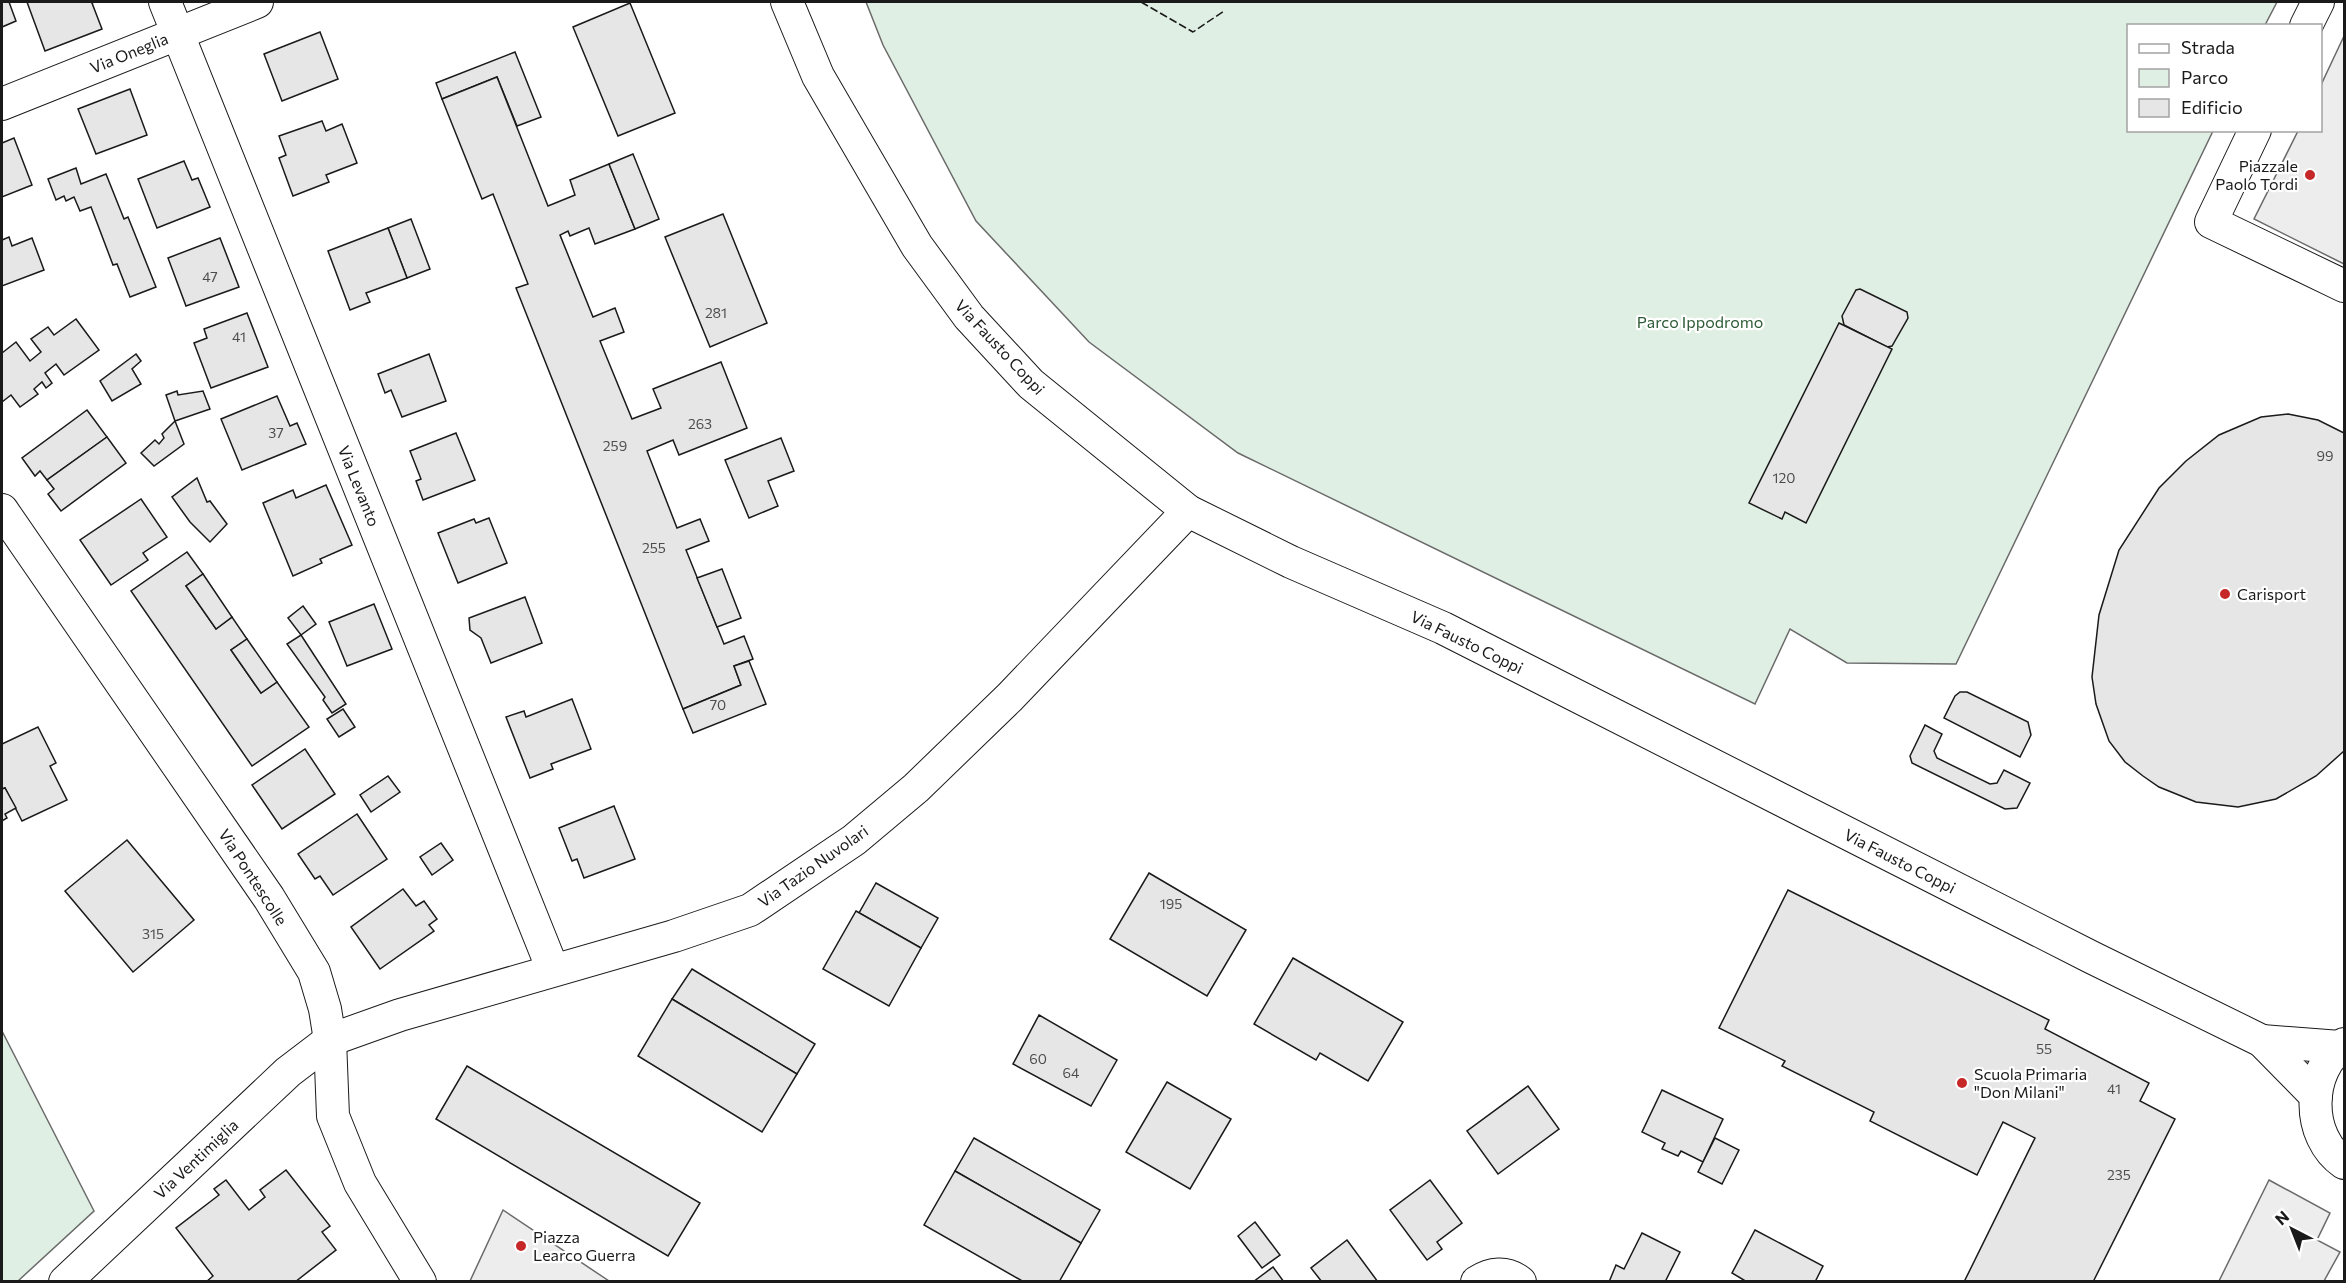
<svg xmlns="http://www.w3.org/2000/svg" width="2346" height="1283" viewBox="0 0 2346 1283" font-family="Commissioner,sans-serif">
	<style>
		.green { fill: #e0efe3; stroke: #6a6a6a; stroke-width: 1.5 }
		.parking { fill: #ededed; stroke: #6a6a6a; stroke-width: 1.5 }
		.building { fill: #e6e6e6; stroke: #1a1a1a; stroke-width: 1.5 }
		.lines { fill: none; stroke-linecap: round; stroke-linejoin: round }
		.street-casing { stroke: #1a1a1a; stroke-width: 34 }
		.street { stroke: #fff; stroke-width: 32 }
		.fence { stroke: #1a1a1a; stroke-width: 1.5; stroke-dasharray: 8 3; stroke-linecap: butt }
		.poi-dot { fill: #c62828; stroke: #fff; stroke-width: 2 }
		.labels { text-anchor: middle; stroke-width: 4.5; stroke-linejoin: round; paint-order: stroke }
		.number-label { font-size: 14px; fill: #4d4d4d }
		.street-label { font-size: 16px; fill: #1a1a1a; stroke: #fff }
		.poi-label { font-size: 16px; fill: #1a1a1a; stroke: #fff; text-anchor: start }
		.park-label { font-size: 16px; fill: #2b5a34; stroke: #fff }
	</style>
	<rect width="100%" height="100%" fill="#fff"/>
	<g class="green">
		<path d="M 866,2 L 2277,2 L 2265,25 L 2128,26 L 2128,130 L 2213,131 L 1956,664 L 1847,663 L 1790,629 L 1755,704 L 1238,453 L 1089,342 L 976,221 L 883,45 Z"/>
		<path d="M 2,1031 L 94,1211 L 18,1281 L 2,1281 Z"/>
	</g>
	<g class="parking">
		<path d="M 2344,36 L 2344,264 L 2254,219 L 2298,131 L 2320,130 L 2321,85 Z"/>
		<path d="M 2269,1180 L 2330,1213 L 2317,1240 L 2340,1252 L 2324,1281 L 2219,1281 Z"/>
		<path d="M 503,1210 L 609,1281 L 470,1281 Z"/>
	</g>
	<g class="building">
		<path d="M 2,2 L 9,2 L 16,21 L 2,27 Z"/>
		<path d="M 27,2 L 94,2 L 92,3 L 102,29 L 45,51 Z"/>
		<path d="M 630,3 L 675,113 L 618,136 L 573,27 Z"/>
		<path d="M 320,32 L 338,79 L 282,101 L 264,54 Z"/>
		<path d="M 515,52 L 541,117 L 517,126 L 497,77 L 442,99 L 436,83 Z"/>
		<path d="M 497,77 L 548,206 L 575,195 L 570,180 L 609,164 L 635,229 L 595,244 L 589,228 L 570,236 L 568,231 L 560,235 L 593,317 L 615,308 L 624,332 L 600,341 L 632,419 L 661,408 L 653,389 L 721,362 L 747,428 L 679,455 L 673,440 L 647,451 L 677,528 L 700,519 L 709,541 L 686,550 L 724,644 L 744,636 L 753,659 L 734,666 L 741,685 L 683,709 L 516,288 L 528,284 L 493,194 L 482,199 L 442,99 Z"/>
		<path d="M 130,89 L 147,135 L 96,154 L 78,109 Z"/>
		<path d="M 322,121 L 326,131 L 342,124 L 357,163 L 326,175 L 329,182 L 293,196 L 279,158 L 286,155 L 279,136 Z"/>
		<path d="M 14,138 L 32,185 L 2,197 L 2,143 Z"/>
		<path d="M 633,154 L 659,219 L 635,229 L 609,164 Z"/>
		<path d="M 184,161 L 192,180 L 198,178 L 210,207 L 157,228 L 138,179 Z"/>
		<path d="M 76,168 L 81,184 L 106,174 L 124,219 L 128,217 L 156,287 L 130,297 L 117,264 L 113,265 L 91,207 L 80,211 L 74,197 L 66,201 L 64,196 L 56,200 L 48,179 Z"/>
		<path d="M 723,214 L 767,323 L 710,347 L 665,237 Z"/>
		<path d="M 411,219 L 430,269 L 407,278 L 388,228 Z"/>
		<path d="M 388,228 L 407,278 L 366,293 L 370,302 L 350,310 L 328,251 Z"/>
		<path d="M 9,237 L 12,246 L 32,238 L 44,270 L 2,286 L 2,240 Z"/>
		<path d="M 220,238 L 239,287 L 186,306 L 168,258 Z"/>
		<path d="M 1860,289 L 1907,312 L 1908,318 L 1892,346 L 1887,347 L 1844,325 L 1842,316 L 1856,290 Z"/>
		<path d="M 247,313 L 268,367 L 211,388 L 194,343 L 207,338 L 204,329 Z"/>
		<path d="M 76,319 L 99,350 L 64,375 L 56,364 L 45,373 L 52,383 L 46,388 L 42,382 L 34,389 L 38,394 L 20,407 L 11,395 L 2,402 L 2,353 L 16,342 L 30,361 L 41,352 L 31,339 L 48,327 L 54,335 Z"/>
		<path d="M 1839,323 L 1892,349 L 1806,523 L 1785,512 L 1782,519 L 1749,503 Z"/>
		<path d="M 136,354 L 141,361 L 132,369 L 141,384 L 112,401 L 100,381 Z"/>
		<path d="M 429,354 L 446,401 L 402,417 L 391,390 L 385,393 L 378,374 Z"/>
		<path d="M 177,391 L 178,395 L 203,391 L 210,409 L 175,421 L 166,395 Z"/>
		<path d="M 277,396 L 290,426 L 297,423 L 306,444 L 242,470 L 221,419 Z"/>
		<path d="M 87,410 L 107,437 L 47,480 L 40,471 L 35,476 L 22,458 Z"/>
		<path d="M 2288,414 L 2318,420 L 2344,433 L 2344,751 L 2316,776 L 2276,799 L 2238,807 L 2196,802 L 2159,787 L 2143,776 L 2125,762 L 2109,741 L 2096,704 L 2092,677 L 2099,615 L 2119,550 L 2159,488 L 2186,461 L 2219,435 L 2261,417 Z"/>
		<path d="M 175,421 L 184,444 L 154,466 L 141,453 L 155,440 L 159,444 L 164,438 L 162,434 Z"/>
		<path d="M 456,433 L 475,480 L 423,500 L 416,481 L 421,479 L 410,451 Z"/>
		<path d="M 107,437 L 126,463 L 61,511 L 48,494 L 54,489 L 47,480 Z"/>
		<path d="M 781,438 L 794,471 L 768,481 L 778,506 L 749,518 L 725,460 Z"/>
		<path d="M 197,478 L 207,502 L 210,501 L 227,524 L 210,542 L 190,522 L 172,497 Z"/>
		<path d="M 326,485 L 352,545 L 320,559 L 322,563 L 293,576 L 263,503 L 293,490 L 296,498 Z"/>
		<path d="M 141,499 L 167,537 L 143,553 L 148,560 L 111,585 L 80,540 Z"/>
		<path d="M 489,518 L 507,563 L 458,583 L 438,533 L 474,519 L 476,523 Z"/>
		<path d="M 187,552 L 203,574 L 186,586 L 216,629 L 232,617 L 247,639 L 231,650 L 261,693 L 277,682 L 309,727 L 252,766 L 131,591 Z"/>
		<path d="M 722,569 L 741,618 L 717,627 L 697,578 Z"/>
		<path d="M 203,574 L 232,617 L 216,629 L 186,586 Z"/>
		<path d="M 525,597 L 542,643 L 491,663 L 481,638 L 470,630 L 469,618 Z"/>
		<path d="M 374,604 L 392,649 L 347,666 L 329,622 Z"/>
		<path d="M 303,606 L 316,624 L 301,635 L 288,618 Z"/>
		<path d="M 301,635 L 346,704 L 332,713 L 323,700 L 325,697 L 287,644 Z"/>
		<path d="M 247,639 L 277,682 L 261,693 L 231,650 Z"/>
		<path d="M 749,661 L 766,704 L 693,733 L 683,709 L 741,685 L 734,666 Z"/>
		<path d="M 1960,692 L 1967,692 L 2028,722 L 2031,735 L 2020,757 L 1944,718 L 1955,696 Z"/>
		<path d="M 572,699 L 591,749 L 551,764 L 553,769 L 530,778 L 506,717 L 524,711 L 526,717 Z"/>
		<path d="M 343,709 L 355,727 L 339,737 L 327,719 Z"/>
		<path d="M 1925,725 L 1942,734 L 1934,751 L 1937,758 L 1990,784 L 1997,783 L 2004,770 L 2030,783 L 2017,808 L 2005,809 L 1912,763 L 1910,756 Z"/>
		<path d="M 38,727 L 56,763 L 50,766 L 67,800 L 22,821 L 5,788 L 2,789 L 2,744 Z"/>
		<path d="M 305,749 L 335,794 L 282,829 L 252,785 Z"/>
		<path d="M 388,776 L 400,792 L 371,812 L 360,795 Z"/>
		<path d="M 5,788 L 16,808 L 5,814 L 7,818 L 2,821 L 2,789 Z"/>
		<path d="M 614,806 L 635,859 L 584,878 L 577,859 L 572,861 L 559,828 Z"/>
		<path d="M 357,814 L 387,859 L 333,895 L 320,876 L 315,879 L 298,854 Z"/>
		<path d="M 127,840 L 194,920 L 133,972 L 65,891 Z"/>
		<path d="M 441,843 L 453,860 L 432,875 L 420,857 Z"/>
		<path d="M 1149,873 L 1246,930 L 1207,996 L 1110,939 Z"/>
		<path d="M 876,883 L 938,918 L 921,948 L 859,913 Z"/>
		<path d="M 403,889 L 416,906 L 424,901 L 437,919 L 429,925 L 434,931 L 380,969 L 351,927 Z"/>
		<path d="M 1788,890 L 2049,1020 L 2045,1029 L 2149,1083 L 2140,1101 L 2175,1119 L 2093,1282 L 1964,1282 L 2035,1138 L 2003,1122 L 1977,1175 L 1870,1121 L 1874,1112 L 1782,1066 L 1785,1061 L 1719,1028 Z"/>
		<path d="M 856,911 L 921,948 L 889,1006 L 823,969 Z"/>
		<path d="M 1293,958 L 1403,1022 L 1368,1081 L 1320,1053 L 1316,1060 L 1254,1024 Z"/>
		<path d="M 692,969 L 815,1044 L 797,1074 L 672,999 Z"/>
		<path d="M 672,999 L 797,1074 L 762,1132 L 638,1056 Z"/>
		<path d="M 1039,1015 L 1117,1060 L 1091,1106 L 1013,1064 Z"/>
		<path d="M 467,1066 L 700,1203 L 668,1256 L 436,1119 Z"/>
		<path d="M 1167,1082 L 1231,1119 L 1190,1189 L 1126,1152 Z"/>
		<path d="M 1528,1086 L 1559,1129 L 1498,1174 L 1467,1131 Z"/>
		<path d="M 1662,1090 L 1723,1119 L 1703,1162 L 1681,1151 L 1678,1156 L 1662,1149 L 1665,1143 L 1642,1132 Z"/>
		<path d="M 974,1138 L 1100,1210 L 1081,1243 L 955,1171 Z"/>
		<path d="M 1715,1138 L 1739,1150 L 1722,1184 L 1698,1172 Z"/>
		<path d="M 286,1170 L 330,1226 L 322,1232 L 336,1250 L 295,1282 L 206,1282 L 213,1276 L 176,1228 L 219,1195 L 214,1189 L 226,1180 L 249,1210 L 265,1197 L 260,1190 Z"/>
		<path d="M 955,1171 L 1081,1243 L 1059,1282 L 1024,1282 L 924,1225 Z"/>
		<path d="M 1430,1180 L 1462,1223 L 1437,1242 L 1442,1249 L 1427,1260 L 1390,1210 Z"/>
		<path d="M 1255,1222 L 1280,1255 L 1262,1268 L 1238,1236 Z"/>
		<path d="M 1755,1230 L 1823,1266 L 1815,1282 L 1747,1282 L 1732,1273 Z"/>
		<path d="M 1642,1233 L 1680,1252 L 1665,1282 L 1609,1282 L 1616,1265 L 1624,1269 Z"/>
		<path d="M 1347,1240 L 1378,1282 L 1322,1282 L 1311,1268 Z"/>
		<path d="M 1273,1267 L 1284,1282 L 1253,1282 Z"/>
	</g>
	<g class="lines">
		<defs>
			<g id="street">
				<path d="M 165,2 L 553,970"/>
				<path d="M 787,2 L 818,76 L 843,119 L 917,246 L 969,317 L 1031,384 L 1188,511 L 1291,562 L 1443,628 L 2091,957 L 2262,1041 L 2316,1096"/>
				<path d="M 2306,26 L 2318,2"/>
				<path d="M 2,104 L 257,2"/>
				<path d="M 2255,130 L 2211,222 L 2344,286"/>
				<path d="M 2,510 L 269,898 L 314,972 L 325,1009 L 330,1040 L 333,1116 L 360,1183 L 420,1282"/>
				<path d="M 2262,1041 L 2340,1047"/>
				<path d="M 2344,1044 C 2306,1071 2306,1137 2344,1163"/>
				<path d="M 65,1282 L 288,1072 L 330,1040 L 400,1015 L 674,936 L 750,910 L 854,840 L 916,788 L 1010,697 L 1188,511"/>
				<path d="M 1477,1282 C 1491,1273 1506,1271 1520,1282"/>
			</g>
		</defs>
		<use href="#street" class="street-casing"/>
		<use href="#street" class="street"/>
		<path class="fence" d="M 1141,2 L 1193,32 L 1224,11"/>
	</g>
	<g class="poi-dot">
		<circle cx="2310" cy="175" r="6"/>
		<circle cx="2225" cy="594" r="6"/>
		<circle cx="1962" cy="1083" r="6"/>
		<circle cx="521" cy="1246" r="6"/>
	</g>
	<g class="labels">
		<g class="number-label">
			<text x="210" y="282">47</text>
			<text x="716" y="318">281</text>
			<text x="239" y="342">41</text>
			<text x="700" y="429">263</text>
			<text x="276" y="438">37</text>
			<text x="615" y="451">259</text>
			<text x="2325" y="461">99</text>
			<text x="1784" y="483">120</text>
			<text x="654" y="553">255</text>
			<text x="718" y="710">70</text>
			<text x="1171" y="909">195</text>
			<text x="153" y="939">315</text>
			<text x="2044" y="1054">55</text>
			<text x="1038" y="1064">60</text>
			<text x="1071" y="1078">64</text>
			<text x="2114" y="1094">41</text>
			<text x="2119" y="1180">235</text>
		</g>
		<g class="street-label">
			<text transform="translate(129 53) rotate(-22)" y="6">Via Oneglia</text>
			<text transform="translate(1000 347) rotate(47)" y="6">Via Fausto Coppi</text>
			<text transform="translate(359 486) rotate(68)" y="6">Via Levanto</text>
			<text transform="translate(1467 642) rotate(26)" y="6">Via Fausto Coppi</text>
			<text transform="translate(1900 861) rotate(27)" y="6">Via Fausto Coppi</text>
			<text transform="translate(813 866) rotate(-35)" y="6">Via Tazio Nuvolari</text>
			<text transform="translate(253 877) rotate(57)" y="6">Via Pontescolle</text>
			<text transform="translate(196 1159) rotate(-43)" y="6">Via Ventimiglia</text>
		</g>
		<g class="poi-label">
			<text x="2298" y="172" text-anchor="end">Piazzale<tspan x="2298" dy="18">Paolo Tordi</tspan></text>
			<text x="2237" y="600">Carisport</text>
			<text x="1974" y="1080">Scuola Primaria<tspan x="1974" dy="18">"Don Milani"</tspan></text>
			<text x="533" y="1243">Piazza<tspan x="533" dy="18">Learco Guerra</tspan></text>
		</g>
		<g class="park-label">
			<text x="1700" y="328">Parco Ippodromo</text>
		</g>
	</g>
	<rect width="2346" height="1283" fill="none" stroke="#1a1a1a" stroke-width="6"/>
	<rect x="2127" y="24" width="195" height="108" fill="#ffffff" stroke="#a3a3a3" stroke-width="1.5"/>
	<rect x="2139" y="44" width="30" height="9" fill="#ffffff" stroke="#a3a3a3" stroke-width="1.5"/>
	<text x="2181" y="54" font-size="18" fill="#1a1a1a">Strada</text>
	<rect x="2139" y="69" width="30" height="18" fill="#e0efe3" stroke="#a3a3a3" stroke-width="1.5"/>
	<text x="2181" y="84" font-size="18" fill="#1a1a1a">Parco</text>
	<rect x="2139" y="99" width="30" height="18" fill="#e6e6e6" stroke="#a3a3a3" stroke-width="1.5"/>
	<text x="2181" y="114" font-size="18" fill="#1a1a1a">Edificio</text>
	<g transform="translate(2292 1229) rotate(318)" stroke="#ffffff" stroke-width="4.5" paint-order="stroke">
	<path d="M0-4.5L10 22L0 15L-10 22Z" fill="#1a1a1a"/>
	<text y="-9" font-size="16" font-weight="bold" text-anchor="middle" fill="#1a1a1a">N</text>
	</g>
</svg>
